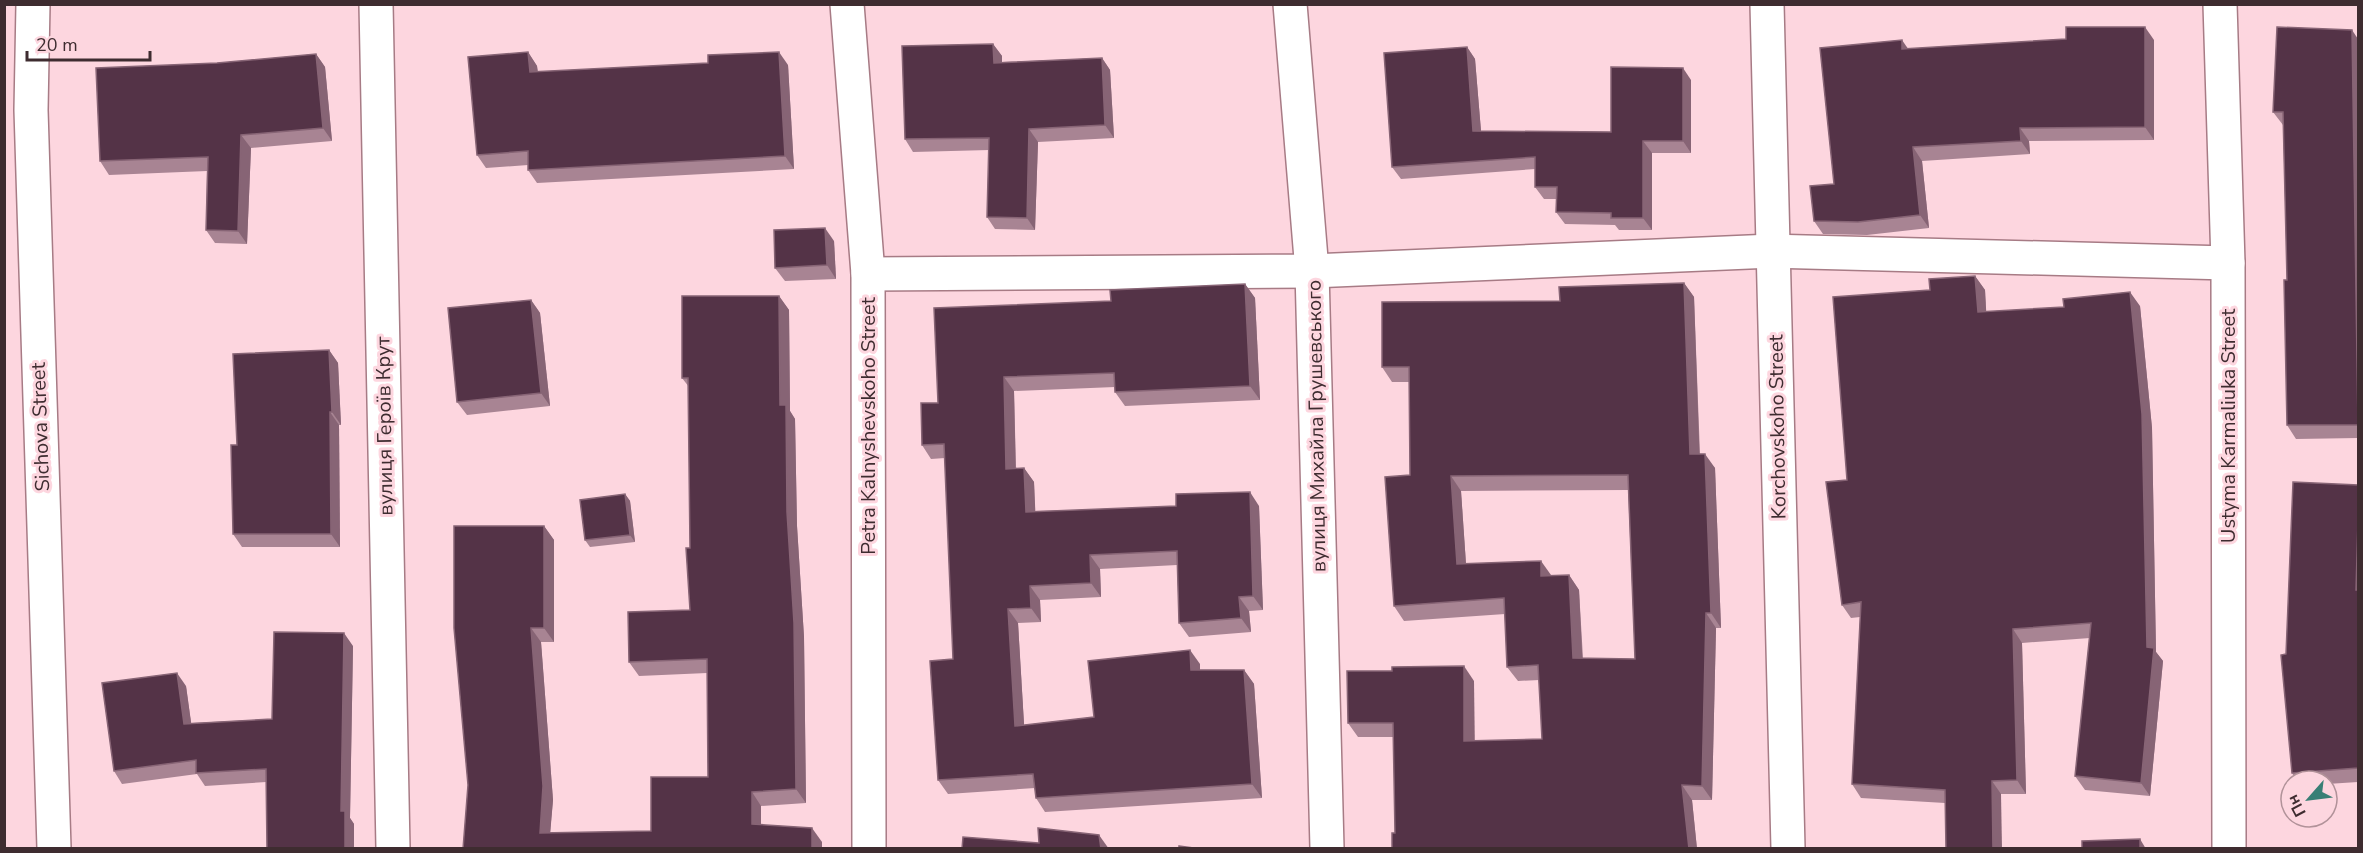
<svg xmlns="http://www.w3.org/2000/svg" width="2363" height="853" viewBox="0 0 2363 853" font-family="'Nunito Sans',sans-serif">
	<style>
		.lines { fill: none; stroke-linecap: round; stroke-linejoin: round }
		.minor-casing { stroke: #a77b85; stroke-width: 36 }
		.minor { stroke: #fff; stroke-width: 33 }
		.wall { fill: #a88493; fill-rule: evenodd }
		.shaded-wall { fill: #876475 }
		.building { fill: #543347; stroke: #876475; stroke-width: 1.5; fill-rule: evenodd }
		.labels { text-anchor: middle; stroke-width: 6; stroke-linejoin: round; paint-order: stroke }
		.street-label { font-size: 20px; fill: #3e2c30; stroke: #fdd6df }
	</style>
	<rect width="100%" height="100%" fill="#fdd6df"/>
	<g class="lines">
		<defs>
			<g id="minor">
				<path d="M 33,4 L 31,110 L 54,848"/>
				<path d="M 376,4 L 393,848"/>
				<path d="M 847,4 L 868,274 L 869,848"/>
				<path d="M 1290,4 L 1312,271 L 1327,848"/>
				<path d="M 1767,4 L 1788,848"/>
				<path d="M 2220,4 L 2228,263 L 2229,848"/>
				<path d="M 868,274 L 1312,271 L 1772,251 L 2228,263"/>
			</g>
		</defs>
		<use href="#minor" class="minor-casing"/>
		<use href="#minor" class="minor"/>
	</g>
	<g class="wall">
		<path d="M 2358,39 L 2358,438 L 2296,439 L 2287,425 L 2287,280 L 2283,125 L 2273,112 Z"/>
		<path d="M 2154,40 L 2154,140 L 2029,141 L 2030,154 L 1922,161 L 1929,228 L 1867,235 L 1823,234 L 1814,221 L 1908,49 Z"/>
		<path d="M 993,44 L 1002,56 L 1002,62 L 1102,58 L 1110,70 L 1114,138 L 1038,142 L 1035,230 L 995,229 L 987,217 L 989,150 L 913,152 L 905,139 Z"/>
		<path d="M 1467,47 L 1475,59 L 1481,131 L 1611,132 L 1691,80 L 1691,153 L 1652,153 L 1652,230 L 1619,230 L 1615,225 L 1565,224 L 1556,212 L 1556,199 L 1544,199 L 1535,187 L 1535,169 L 1401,179 L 1392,167 Z"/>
		<path d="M 528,52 L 537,66 L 538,72 L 788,65 L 794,169 L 537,183 L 528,170 L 528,165 L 486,168 L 477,155 Z"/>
		<path d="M 316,54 L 325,67 L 332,141 L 251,148 L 247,244 L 215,243 L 206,230 L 207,171 L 109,175 L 100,161 L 217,63 Z"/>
		<path d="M 834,241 L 836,279 L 785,281 L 775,268 Z"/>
		<path d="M 1975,276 L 1985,290 L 1986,312 L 2140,306 L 2152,428 L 2156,652 L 2163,661 L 2150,796 L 2085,790 L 2075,776 L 2090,638 L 2022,643 L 2026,794 L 2001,794 L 1945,803 L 1861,798 L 1852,784 L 1860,617 L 1851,618 L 1842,605 L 1847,480 L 1930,290 Z"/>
		<path d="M 1684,283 L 1694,297 L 1700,454 L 1715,468 L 1721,628 L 1716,628 L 1712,800 L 1692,800 L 1697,849 L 1392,849 L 1395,833 L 1394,737 L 1358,737 L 1348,723 L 1474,681 L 1474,741 L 1542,739 L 1539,680 L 1518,681 L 1507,667 L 1505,614 L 1404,621 L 1394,606 L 1410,475 L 1409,382 L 1392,382 L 1382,367 L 1560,301 ZM 1628,490 L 1635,659 L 1583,658 L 1579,590 L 1569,575 L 1551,576 L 1466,564 L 1461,491 Z"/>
		<path d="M 1245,284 L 1255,298 L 1260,400 L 1125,406 L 1115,392 L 1115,387 L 1014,391 L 1016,468 L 1024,468 L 1034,482 L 1035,511 L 1259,506 L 1263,610 L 1249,611 L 1251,632 L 1189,637 L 1179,623 L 1177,565 L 1100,569 L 1101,597 L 1040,600 L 1041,622 L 1018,623 L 1024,725 L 1094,717 L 1200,664 L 1200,670 L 1244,670 L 1254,684 L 1262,798 L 1045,812 L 1036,798 L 1035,788 L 948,794 L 938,780 L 953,659 L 945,458 L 931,459 L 922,445 L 938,403 L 1111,301 Z"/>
		<path d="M 779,296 L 789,310 L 790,411 L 795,419 L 797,526 L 804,637 L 806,803 L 761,806 L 761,824 L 822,842 L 822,849 L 463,849 L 544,526 L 554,540 L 554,642 L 541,642 L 553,800 L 550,833 L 651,831 L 708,777 L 707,673 L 639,676 L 629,662 L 690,610 L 690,548 L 689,387 L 682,378 Z"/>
		<path d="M 531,300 L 540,313 L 550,406 L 467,415 L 457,402 Z"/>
		<path d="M 329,350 L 338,363 L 341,425 L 339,425 L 340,547 L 242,547 L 233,534 L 237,445 Z"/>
		<path d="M 2358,485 L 2358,782 L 2327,784 L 2327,781 L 2297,781 L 2292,773 L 2286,654 Z"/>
		<path d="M 625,494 L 630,501 L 635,542 L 590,547 L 585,540 Z"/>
		<path d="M 353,646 L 350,818 L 354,824 L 354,849 L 267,849 L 266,782 L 205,786 L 197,774 L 122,784 L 114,771 L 186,686 L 191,723 L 272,719 Z"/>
	</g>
	<g class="shaded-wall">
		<path d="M 2145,27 L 2154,40 L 2154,140 L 2145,127 Z"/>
		<path d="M 2352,30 L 2358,39 L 2358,410 Z"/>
		<path d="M 1902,40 L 1911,53 L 1902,49 Z"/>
		<path d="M 993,44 L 1002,56 L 1002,75 L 994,63 Z"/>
		<path d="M 1467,47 L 1475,59 L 1482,143 L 1473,131 Z"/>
		<path d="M 528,52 L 537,66 L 539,85 L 530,72 Z"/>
		<path d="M 779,52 L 788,65 L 794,169 L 785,156 Z"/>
		<path d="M 316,54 L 325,67 L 332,141 L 323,128 Z"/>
		<path d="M 1102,58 L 1110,70 L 1114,138 L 1105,125 Z"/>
		<path d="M 1683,68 L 1691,80 L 1691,153 L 1683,141 Z"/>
		<path d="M 2020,128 L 2029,141 L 2030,154 L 2021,141 Z"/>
		<path d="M 1029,129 L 1038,142 L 1035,230 L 1027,218 Z"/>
		<path d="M 241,135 L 251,148 L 247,244 L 238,231 Z"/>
		<path d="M 1643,141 L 1652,153 L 1652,230 L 1643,218 Z"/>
		<path d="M 1913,147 L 1922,161 L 1929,228 L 1920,215 Z"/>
		<path d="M 825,228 L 834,241 L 836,279 L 827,265 Z"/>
		<path d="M 1975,276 L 1985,290 L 1987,326 L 1978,312 Z"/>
		<path d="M 1684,283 L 1694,297 L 1700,469 L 1690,454 Z"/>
		<path d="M 1245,284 L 1255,298 L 1260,400 L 1250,386 Z"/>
		<path d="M 2130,292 L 2140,306 L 2152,428 L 2156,652 L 2163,661 L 2150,796 L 2141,783 Z"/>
		<path d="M 779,296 L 789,310 L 790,411 L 795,419 L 797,526 L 804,637 L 806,803 L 796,789 L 780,405 Z"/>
		<path d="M 531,300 L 540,313 L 550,406 L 541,393 Z"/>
		<path d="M 329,350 L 338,363 L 341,425 L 332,412 Z"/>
		<path d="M 1004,377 L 1014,391 L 1016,483 L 1006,469 Z"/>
		<path d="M 330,412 L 339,425 L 340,547 L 331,534 Z"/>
		<path d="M 1705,454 L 1715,468 L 1721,628 L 1711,613 Z"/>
		<path d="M 1024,468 L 1034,482 L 1036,526 L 1026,512 Z"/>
		<path d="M 1451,476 L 1461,491 L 1467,579 L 1457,564 Z"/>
		<path d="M 1250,492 L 1259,506 L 1263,610 L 1253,596 Z"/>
		<path d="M 625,494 L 630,501 L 635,542 L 630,535 Z"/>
		<path d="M 2358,521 L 2358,593 L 2356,590 Z"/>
		<path d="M 544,526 L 554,540 L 554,642 L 544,628 Z"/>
		<path d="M 1090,555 L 1100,569 L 1101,597 L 1091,583 Z"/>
		<path d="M 1541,561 L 1551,575 L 1551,591 L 1541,576 Z"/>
		<path d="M 1569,575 L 1579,590 L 1583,672 L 1573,658 Z"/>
		<path d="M 1030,586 L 1040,600 L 1041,622 L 1031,608 Z"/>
		<path d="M 1239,597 L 1249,611 L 1251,632 L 1241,618 Z"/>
		<path d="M 1008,609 L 1018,623 L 1025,740 L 1015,726 Z"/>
		<path d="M 1706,613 L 1716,628 L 1712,800 L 1702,786 Z"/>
		<path d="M 531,628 L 541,642 L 553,800 L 549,847 L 540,833 Z"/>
		<path d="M 2013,629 L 2022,643 L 2026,794 L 2017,780 Z"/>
		<path d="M 344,633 L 353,646 L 350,818 L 354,824 L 354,849 L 345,849 L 341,811 Z"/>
		<path d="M 1190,650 L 1200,664 L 1200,684 L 1191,670 Z"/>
		<path d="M 1464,666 L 1474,681 L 1475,756 L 1464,741 Z"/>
		<path d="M 1244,670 L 1254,684 L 1262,798 L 1252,784 Z"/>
		<path d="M 177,673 L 186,686 L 193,736 L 184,724 Z"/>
		<path d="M 1992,781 L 2001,794 L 2002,849 L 1993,849 Z"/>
		<path d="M 1682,785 L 1692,800 L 1697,849 L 1689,849 Z"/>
		<path d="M 752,792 L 761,806 L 761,838 L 752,824 Z"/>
		<path d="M 812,828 L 822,842 L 822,849 L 812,849 Z"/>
		<path d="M 1099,835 L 1109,849 L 1101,849 Z"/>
		<path d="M 2140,839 L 2146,849 L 2140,849 Z"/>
	</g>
	<g class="building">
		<path d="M 2066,27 L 2145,27 L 2145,127 L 2020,128 L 2021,141 L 1913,147 L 1920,215 L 1858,222 L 1814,221 L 1810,186 L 1834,184 L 1820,48 L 1902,40 L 1902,49 L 2066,39 Z"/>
		<path d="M 2277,27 L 2352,30 L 2358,425 L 2287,425 L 2284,280 L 2287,280 L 2283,112 L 2273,112 Z"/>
		<path d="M 993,44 L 994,63 L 1102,58 L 1105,125 L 1029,129 L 1027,218 L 987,217 L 989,138 L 905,139 L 902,46 Z"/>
		<path d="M 1467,47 L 1473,131 L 1611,132 L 1611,67 L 1683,68 L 1683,141 L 1643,141 L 1643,218 L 1611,218 L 1611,213 L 1556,212 L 1557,187 L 1535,187 L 1535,157 L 1392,167 L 1384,53 Z"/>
		<path d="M 528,52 L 530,72 L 708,63 L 708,55 L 779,52 L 785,156 L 528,170 L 528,151 L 477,155 L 468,57 Z"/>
		<path d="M 316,54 L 323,128 L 241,135 L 238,231 L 206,230 L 208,157 L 100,161 L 96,68 L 217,63 Z"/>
		<path d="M 825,228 L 827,265 L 775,268 L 774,230 Z"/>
		<path d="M 1975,276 L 1978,312 L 2064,307 L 2063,299 L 2130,292 L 2142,414 L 2147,647 L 2154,648 L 2141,783 L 2075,776 L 2091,623 L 2013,629 L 2017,780 L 1992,781 L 1993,849 L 1946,849 L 1945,790 L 1852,784 L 1861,602 L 1842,605 L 1826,482 L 1847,480 L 1833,297 L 1930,290 L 1929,279 Z"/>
		<path d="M 1684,283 L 1690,454 L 1705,454 L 1711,613 L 1706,613 L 1702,786 L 1682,785 L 1689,849 L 1392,849 L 1392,833 L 1395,833 L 1393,723 L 1348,723 L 1347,671 L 1392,671 L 1392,667 L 1464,666 L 1464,741 L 1542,739 L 1538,665 L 1507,667 L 1504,598 L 1394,606 L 1385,477 L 1410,475 L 1409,367 L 1382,367 L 1382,302 L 1560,301 L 1559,287 ZM 1628,475 L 1635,659 L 1573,658 L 1569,575 L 1541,576 L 1541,561 L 1457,564 L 1451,476 Z"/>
		<path d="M 1245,284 L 1250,386 L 1115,392 L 1114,373 L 1004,377 L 1006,469 L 1024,468 L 1026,512 L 1176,506 L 1176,494 L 1250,492 L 1253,596 L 1239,597 L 1241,618 L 1179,623 L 1177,551 L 1090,555 L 1091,583 L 1030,586 L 1031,608 L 1008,609 L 1015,726 L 1094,717 L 1088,661 L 1190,650 L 1191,670 L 1244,670 L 1252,784 L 1036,798 L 1033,774 L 938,780 L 930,661 L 953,659 L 944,444 L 922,445 L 921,403 L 938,403 L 934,308 L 1111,301 L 1110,290 Z"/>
		<path d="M 682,296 L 779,296 L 780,405 L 786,405 L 787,512 L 794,623 L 796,789 L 752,792 L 752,824 L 812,828 L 812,849 L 463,849 L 468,785 L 454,628 L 454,526 L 544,526 L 544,628 L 531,628 L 543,786 L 540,833 L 651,831 L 651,777 L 708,777 L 707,659 L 629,662 L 628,612 L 690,610 L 686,548 L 690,548 L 688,378 L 682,378 Z"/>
		<path d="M 531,300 L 541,393 L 457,402 L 448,308 Z"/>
		<path d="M 329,350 L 332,412 L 330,412 L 331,534 L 233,534 L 231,445 L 237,445 L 233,354 Z"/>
		<path d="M 2293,482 L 2358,485 L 2358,521 L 2356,590 L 2358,590 L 2358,768 L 2292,773 L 2281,655 L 2286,654 Z"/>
		<path d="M 625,494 L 630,535 L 585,540 L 580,500 Z"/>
		<path d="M 274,632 L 344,633 L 341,811 L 345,811 L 345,849 L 267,849 L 266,769 L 196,773 L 196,760 L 114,771 L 102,683 L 177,673 L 184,724 L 272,719 Z"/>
		<path d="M 1038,828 L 1099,835 L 1101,849 L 962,849 L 963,837 L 1039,843 Z"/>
		<path d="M 2140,839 L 2140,849 L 2082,849 L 2082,841 Z"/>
		<path d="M 1179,846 L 1201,849 L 1179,849 Z"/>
	</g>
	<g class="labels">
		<g class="street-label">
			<text transform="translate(384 426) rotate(-91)" y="7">вулиця Героїв Крут</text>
			<text transform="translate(868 426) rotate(-90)" y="7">Petra Kalnyshevskoho Street</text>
			<text transform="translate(1316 426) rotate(-91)" y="7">вулиця Михайла Грушевського</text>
			<text transform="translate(2228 426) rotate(-90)" y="7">Ustyma Karmaliuka Street</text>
			<text transform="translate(40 427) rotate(-92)" y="7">Sichova Street</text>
			<text transform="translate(1777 427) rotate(-91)" y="7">Korchovskoho Street</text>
		</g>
	</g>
	<rect width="2363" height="853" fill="none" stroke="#3e2c30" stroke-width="12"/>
	<g transform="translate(2309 799) rotate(242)"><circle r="28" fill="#fdd6df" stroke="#b19299" stroke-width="1.5"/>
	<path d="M0-4.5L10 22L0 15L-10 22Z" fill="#397f75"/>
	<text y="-9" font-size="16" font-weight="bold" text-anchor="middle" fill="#3e2c30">Пн</text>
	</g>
	<path d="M27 51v9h123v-9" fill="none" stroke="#3e2c30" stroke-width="3"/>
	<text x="36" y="51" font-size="18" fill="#3e2c30" stroke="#fdd6df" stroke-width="4.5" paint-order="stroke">20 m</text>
</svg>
